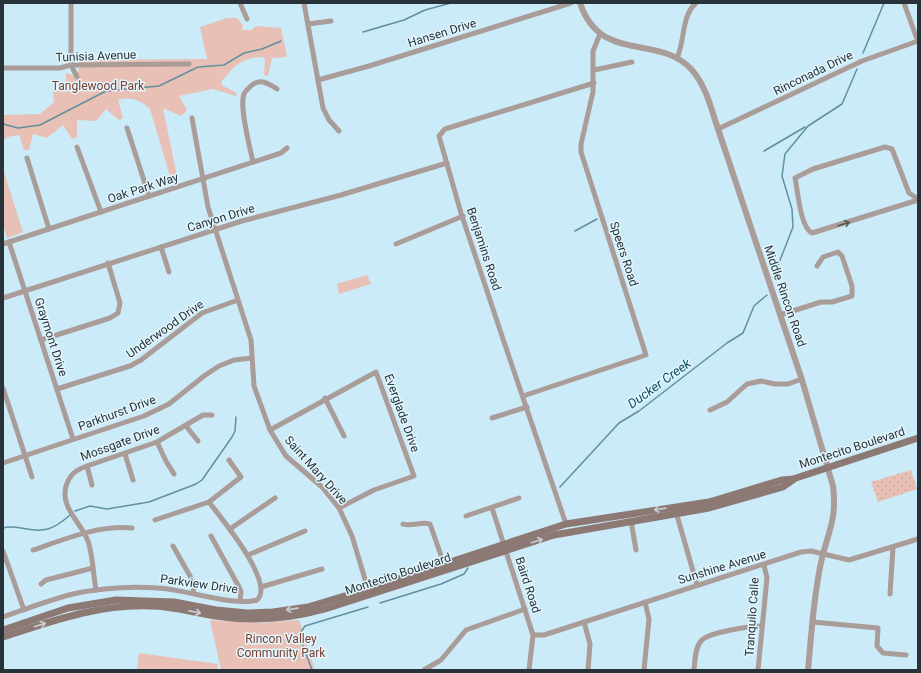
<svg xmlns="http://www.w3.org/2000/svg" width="921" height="673" viewBox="0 0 921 673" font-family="Roboto,sans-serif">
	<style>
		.grass { fill: url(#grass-dots) }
		.park { fill: #e9c0b5 }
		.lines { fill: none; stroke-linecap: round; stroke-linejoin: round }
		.stream { stroke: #6190a1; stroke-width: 1.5 }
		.minor { stroke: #aa9c98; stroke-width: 5 }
		.tertiary { stroke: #aa9c98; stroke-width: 6 }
		.secondary { stroke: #8c7974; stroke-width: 7 }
		.oneway { stroke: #55585a }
		.oneway2 { stroke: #c9d0d5 }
		.labels { text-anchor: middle; stroke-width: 3; stroke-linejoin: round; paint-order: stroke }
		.street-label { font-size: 12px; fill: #273338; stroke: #e3f6fe }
		.park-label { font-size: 12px; fill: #7d4132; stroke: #e3f6fe }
		.water-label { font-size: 13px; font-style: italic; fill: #105064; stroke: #e3f6fe }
	</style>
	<defs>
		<pattern id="grass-dots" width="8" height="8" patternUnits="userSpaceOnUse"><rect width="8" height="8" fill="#e9c0b5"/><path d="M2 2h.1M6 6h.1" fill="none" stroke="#c8a59c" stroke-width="1.8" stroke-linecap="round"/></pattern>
	</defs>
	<rect width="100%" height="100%" fill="#cbebf8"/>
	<path class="grass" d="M 911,470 L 917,489 L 878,502 L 871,482 Z"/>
	<g class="park">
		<path d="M 227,18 L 237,18 L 243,25 L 242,30 L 251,30 L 256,26 L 281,28 L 287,57 L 272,58 L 268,76 L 264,75 L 265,59 L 262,57 C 240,58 235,66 221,82 L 223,86 L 237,93 L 236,96 L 213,89 L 179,96 L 187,110 L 181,116 L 163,108 L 178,181 L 172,183 L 150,109 C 141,100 130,96 118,100 L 123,118 L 119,120 L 106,109 L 96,121 L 77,120 L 77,137 L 72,139 L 63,125 L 47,138 L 33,134 L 29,150 L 24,150 L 19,135 L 7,137 L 3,142 L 3,115 L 40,114 L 54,102 L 53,90 L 66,90 L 66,73 L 72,75 L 78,72 L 81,60 L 207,59 L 200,27 Z"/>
		<path d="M 3,169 L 23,232 L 7,238 L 3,225 Z"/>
		<path d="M 367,275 L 371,284 L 339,294 L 337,284 Z"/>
		<path d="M 210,620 L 259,623 L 299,620 L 315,670 L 221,670 Z"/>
		<path d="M 139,653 L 218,664 L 217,670 L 137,670 Z"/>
	</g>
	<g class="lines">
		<g class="stream">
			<path d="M 363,32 L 404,20 L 425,10 L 451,3"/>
			<path d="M 863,53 L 884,3"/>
			<path d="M 3,124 L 18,128 L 40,125 L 106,91 L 159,86 L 198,67 L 224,65 L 244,53 L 262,49 L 281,41"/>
			<path d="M 764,151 L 805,127"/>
			<path d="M 575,231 L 597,219"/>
			<path d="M 777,268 L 793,227 L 792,209 L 782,176 L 785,154 L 808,126 L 842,104 L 857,69"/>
			<path d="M 560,487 L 619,423 L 639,411 L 727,343 L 743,333 L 754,306 L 767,295"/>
			<path d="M 75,511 L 90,506 L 107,509 L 149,502 L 196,484 L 202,480 L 232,437 L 235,431 L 236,417"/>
			<path d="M 3,528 C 9,526 15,527 21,528 C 44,533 53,530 70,515"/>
			<path d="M 380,603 L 441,584 L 464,574 L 468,568"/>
			<path d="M 312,670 L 302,643 L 299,639 L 300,633 L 305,626 L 368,607"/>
		</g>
		<g class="minor">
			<path d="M 71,3 L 71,65 L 77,77"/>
			<path d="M 240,3 L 247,19"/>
			<path d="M 304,3 L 323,108 L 329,120 L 339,131"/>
			<path d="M 904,3 L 918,42"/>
			<path d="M 308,24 L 331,21"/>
			<path d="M 677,58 C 685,42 681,16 696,3"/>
			<path d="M 3,68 L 60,68 L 71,65 L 189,64"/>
			<path d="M 594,70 L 632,62"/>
			<path d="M 318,80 L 369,66 L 571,3"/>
			<path d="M 192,118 L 208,207 L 251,340 L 254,386 L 270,430 L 286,456 L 322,487 L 339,508 L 352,536 L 368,589"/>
			<path d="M 127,128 L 149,196"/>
			<path d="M 718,129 L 862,61 L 918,41"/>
			<path d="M 77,147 L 101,212"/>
			<path d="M 27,158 L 49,229"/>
			<path d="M 253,162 C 250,148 239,106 244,94 C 245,91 249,88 252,85 C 261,78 269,84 277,89"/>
			<path d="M 918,199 L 909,193 L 894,154 L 892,149 L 885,147 L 813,169 L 795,178 C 798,191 800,227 812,233 L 918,200"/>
			<path d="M 9,242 L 73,439"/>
			<path d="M 3,244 L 281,153 L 287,148"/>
			<path d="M 396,244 L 463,216"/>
			<path d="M 161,247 L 169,272"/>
			<path d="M 3,298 L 242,221 L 341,195 L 447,163"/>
			<path d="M 780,315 L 821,302 L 832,302 L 852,296 L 852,286 L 842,256 L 838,252 L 823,257 L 817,266"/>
			<path d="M 41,340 L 110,318 L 118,313 L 120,303 L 108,263"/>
			<path d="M 3,388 L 32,477"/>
			<path d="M 57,389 L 130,366 L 141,360 L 202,313 L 238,300"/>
			<path d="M 523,396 L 646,355 L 581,152 L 581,144 L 593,92 L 593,51 L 600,34"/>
			<path d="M 325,398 L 344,436"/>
			<path d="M 710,410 L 727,402 L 747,384 L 761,381 L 775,384 L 788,384 L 802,379"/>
			<path d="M 492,418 L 527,407"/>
			<path d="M 186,426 L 198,441"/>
			<path d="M 270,430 L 376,372 L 414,476 L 374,490 L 339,508"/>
			<path d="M 157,442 L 166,461 L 174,474"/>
			<path d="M 125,454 L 133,480"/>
			<path d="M 3,463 L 144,416 L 169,404 L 204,376 L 219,366 L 234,360 L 252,358"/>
			<path d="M 87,466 L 92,485"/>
			<path d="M 492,508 L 533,635 L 529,670"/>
			<path d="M 676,512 L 697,585"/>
			<path d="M 466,516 L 519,498"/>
			<path d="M 155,520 L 209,502 L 241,477 L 229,460"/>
			<path d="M 631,521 L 636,550"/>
			<path d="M 403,524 C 412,527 421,521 430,524 L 444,564"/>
			<path d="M 566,524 L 504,342 L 461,213 L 439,136 L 445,129 L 594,83"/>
			<path d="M 230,529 L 275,498"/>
			<path d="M 211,536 L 239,587 L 241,592 L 240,600"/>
			<path d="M 173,546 L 194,583 L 193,593"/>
			<path d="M 33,550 C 65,539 98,525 132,528"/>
			<path d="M 3,551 L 24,610"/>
			<path d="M 248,555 L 305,531"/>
			<path d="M 41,584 L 46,580 L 93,568"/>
			<path d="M 261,587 L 322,569"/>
			<path d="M 96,590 C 93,574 93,556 88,541 C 81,522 60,508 66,486 C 70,474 76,470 87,466 L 157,442 L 203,415 L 212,415"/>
			<path d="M 890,594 L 893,547"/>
			<path d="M 3,617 C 26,609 49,600 73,594 C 101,588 129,586 158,588 C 184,589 234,607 257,600 C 276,583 220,517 209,502"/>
			<path d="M 584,622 L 590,644 L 588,670"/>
			<path d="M 813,622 L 878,628 L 877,646 L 883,653 L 906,655"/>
			<path d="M 533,635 L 544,635 L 801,552 L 811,551 L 849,560 L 918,539"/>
			<path d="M 424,670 L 441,660 L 466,630 L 525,609"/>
			<path d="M 644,670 L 649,619 L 645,602"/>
			<path d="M 694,670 C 695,661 695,646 702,640 C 710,632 751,626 762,626"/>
			<path d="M 758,670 L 767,578 L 764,565"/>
		</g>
		<path class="tertiary" d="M 580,3 C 601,65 659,33 692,70 C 705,85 710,104 716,123 L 802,380 L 833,486 C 838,525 824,538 819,573 C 813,605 811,638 808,670"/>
		<g class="secondary">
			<path d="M 3,630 L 68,608 L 116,600 L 174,602 L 216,610 L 247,613 L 273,612 L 308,607 L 374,587 L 566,524 L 709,502 L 782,480 L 793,479 L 918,438"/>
			<path d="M 3,637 C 52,621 98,604 151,606 C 173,606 194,613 216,616 C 253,622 289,619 325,609 L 554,535 L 709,508 L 783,487 L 793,480"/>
		</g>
	</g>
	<defs><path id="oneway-shaft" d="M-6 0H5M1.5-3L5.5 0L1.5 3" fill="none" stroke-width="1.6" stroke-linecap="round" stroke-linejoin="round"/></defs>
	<use class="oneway" href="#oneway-shaft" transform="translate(844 224) rotate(-18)"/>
	<g class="oneway2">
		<use href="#oneway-shaft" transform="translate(660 509) rotate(172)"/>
		<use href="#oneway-shaft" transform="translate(537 541) rotate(-17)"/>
		<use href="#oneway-shaft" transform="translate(292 609) rotate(172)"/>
		<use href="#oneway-shaft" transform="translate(195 612) rotate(11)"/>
		<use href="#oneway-shaft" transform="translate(40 625) rotate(-18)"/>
	</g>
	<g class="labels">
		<g class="street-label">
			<text transform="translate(442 33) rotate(-17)" y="4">Hansen Drive</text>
			<text transform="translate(96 56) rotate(-2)" y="4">Tunisia Avenue</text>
			<text transform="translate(813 73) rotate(-26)" y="4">Rinconada Drive</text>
			<text transform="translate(143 188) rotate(-18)" y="4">Oak Park Way</text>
			<text transform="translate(221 218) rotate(-17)" y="4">Canyon Drive</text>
			<text transform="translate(484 249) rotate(72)" y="4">Benjamins Road</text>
			<text transform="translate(624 254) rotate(72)" y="4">Speers Road</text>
			<text transform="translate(785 296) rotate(71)" y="4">Middle Rincon Road</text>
			<text transform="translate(165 329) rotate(-35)" y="4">Underwood Drive</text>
			<text transform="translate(51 337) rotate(72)" y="4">Graymont Drive</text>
			<text transform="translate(117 413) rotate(-20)" y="4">Parkhurst Drive</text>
			<text transform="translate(402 413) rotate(70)" y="4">Everglade Drive</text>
			<text transform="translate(120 443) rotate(-20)" y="4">Mossgate Drive</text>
			<text transform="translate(852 448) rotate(-18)" y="4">Montecito Boulevard</text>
			<text transform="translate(316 470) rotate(48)" y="4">Saint Mary Drive</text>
			<text transform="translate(722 567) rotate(-17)" y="4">Sunshine Avenue</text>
			<text transform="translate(398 574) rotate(-18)" y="4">Montecito Boulevard</text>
			<text transform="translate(199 584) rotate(8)" y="4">Parkview Drive</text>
			<text transform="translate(528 585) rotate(72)" y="4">Baird Road</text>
			<text transform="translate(752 617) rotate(-86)" y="4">Tranquilo Calle</text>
		</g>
		<g class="park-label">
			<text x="98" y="90">Tanglewood Park</text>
			<text x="281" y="643">Rincon Valley<tspan x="281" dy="14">Community Park</tspan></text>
		</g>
		<g class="water-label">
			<text transform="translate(659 383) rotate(-36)" y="5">Ducker Creek</text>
		</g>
	</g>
	<rect width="921" height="673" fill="none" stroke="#273338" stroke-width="8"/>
</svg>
